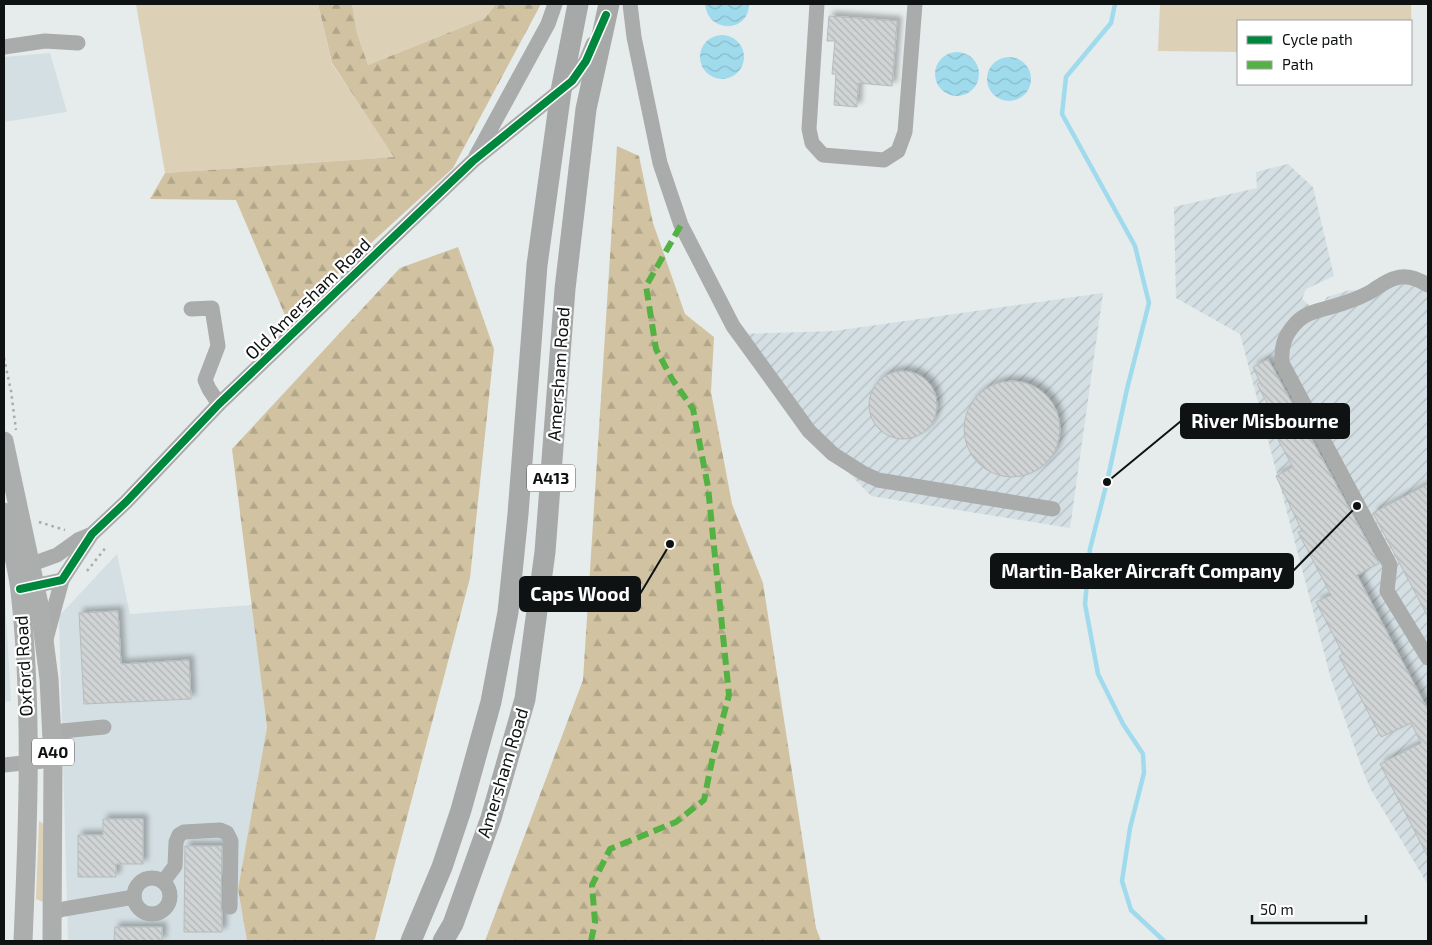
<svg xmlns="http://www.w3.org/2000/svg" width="1432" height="945" viewBox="0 0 1432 945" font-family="'Exo 2',sans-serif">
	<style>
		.built { fill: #d4dfe3 }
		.industrial { fill: url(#industrial-furrows) }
		.grass { fill: #dcd1b7 }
		.forest { fill: url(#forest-firs) }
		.water { fill: url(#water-waves) }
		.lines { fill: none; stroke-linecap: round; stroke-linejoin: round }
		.stream { stroke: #9fdbec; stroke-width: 4.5 }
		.building { fill: url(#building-back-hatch); stroke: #b7bbbb; filter: url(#shadow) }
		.path { stroke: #aaaaab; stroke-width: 2.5; stroke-dasharray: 2.5 4; stroke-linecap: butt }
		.minor { stroke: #aaabab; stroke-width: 15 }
		.major { stroke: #acaead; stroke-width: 19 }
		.highway { stroke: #a7a9a8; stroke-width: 21 }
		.quiet { stroke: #54b144; stroke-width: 6; stroke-dasharray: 12 6; stroke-linecap: butt }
		.cycleway-casing { stroke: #fff; stroke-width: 11 }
		.cycleway { stroke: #00873e; stroke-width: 8 }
		.labels { text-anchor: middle; stroke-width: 4.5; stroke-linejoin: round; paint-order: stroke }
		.shield { fill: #fff; stroke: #57595a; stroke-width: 1 }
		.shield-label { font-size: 16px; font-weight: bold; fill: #0f1213 }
		.street-label { font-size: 18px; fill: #0f1213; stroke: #fff }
		.leader { fill: none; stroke: #0f1213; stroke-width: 2 }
		.callout-dot { fill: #0f1213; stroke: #fff; stroke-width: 2 }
		.callout { fill: #0f1213; stroke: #0f1213; stroke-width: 2 }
		.callout-label { font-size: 19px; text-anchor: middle; font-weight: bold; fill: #fff }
	</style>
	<defs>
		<pattern id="industrial-furrows" width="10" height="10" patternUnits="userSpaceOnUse" patternTransform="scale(1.25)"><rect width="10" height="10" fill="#d4dfe3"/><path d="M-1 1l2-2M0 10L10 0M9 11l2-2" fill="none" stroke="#b5bec2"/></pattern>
		<pattern id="forest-firs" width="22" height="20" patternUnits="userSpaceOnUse" patternTransform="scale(1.25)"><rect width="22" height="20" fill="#d1c3a1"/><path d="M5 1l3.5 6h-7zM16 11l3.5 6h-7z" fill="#b2a68a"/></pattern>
		<pattern id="water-waves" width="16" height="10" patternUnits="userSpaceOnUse" patternTransform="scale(1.25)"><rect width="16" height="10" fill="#9fdbec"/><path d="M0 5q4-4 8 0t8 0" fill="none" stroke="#88bbca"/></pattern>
		<pattern id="building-back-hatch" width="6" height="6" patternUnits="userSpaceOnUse" patternTransform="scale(1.25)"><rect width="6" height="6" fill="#d0d4d5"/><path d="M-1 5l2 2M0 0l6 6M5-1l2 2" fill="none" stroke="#b1b5b6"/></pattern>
		<filter id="shadow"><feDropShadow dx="4.5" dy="-4.5" stdDeviation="2.5" flood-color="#0004"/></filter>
	</defs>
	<rect width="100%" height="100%" fill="#e6ebec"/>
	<g class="built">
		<path d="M 50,53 L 67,112 L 4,122 L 4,57 Z"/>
		<path d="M 117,554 L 130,614 L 252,605 L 267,727 L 238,889 L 247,941 L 68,941 L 59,616 Z"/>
		<path d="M 4,581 L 11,701 L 4,702 Z"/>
	</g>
	<g class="industrial">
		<path d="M 1288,164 L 1313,187 L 1334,276 L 1306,289 L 1302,299 L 1310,306 L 1323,304 L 1327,297 L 1350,290 L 1361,291 L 1401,270 L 1428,281 L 1428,885 L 1370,788 L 1361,766 L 1331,679 L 1240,334 L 1176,298 L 1174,207 L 1257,188 L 1256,172 Z"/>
		<path d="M 1103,293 L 1070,528 L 871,496 L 817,439 L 738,334 L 834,331 Z"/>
	</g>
	<g class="grass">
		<path d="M 136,4 L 318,4 L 332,64 L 395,157 L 165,173 Z"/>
		<path d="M 352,4 L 496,4 L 485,18 L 368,65 L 357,33 Z"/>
		<path d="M 1160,4 L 1411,4 L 1412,54 L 1411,21 L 1238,21 L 1238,52 L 1158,51 Z"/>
		<path d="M 39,821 L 45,825 L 45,903 L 36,899 Z"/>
	</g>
	<g class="forest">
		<path d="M 318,4 L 352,4 L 357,33 L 368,65 L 485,18 L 496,4 L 541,4 L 453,168 L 287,320 L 236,200 L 150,199 L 165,173 L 394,157 L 332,63 Z"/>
		<path d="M 617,146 L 639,156 L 653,223 L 685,314 L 714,337 L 711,392 L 732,504 L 763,583 L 816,928 L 821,941 L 485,941 L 583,680 Z"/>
		<path d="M 458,247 L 494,349 L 470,578 L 375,939 L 374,941 L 247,941 L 238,889 L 267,727 L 232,449 L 400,268 Z"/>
	</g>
	<g class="water">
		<path d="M 705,4 L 749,4 C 749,33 708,34 705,4 Z"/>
		<circle cx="722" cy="57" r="22"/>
		<circle cx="957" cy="74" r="22"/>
		<circle cx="1009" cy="79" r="22"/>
	</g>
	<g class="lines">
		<path class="stream" d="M 1115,4 L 1111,23 L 1066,77 L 1062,114 L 1135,246 L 1149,303 L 1127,389 L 1107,482 L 1090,549 L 1085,604 L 1098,674 L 1123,724 L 1143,754 L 1144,773 L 1130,828 L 1122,881 L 1131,910 L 1164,941"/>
	</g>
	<g class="building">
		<path d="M 829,16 L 897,21 L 892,86 L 858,83 L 857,107 L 834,105 L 836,74 L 832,74 L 835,41 L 827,41 Z"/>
		<path d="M 1268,359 L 1379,563 L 1357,575 L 1428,710 L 1428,857 L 1380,764 L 1421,743 L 1411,723 L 1381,737 L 1339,656 L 1343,654 L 1316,602 L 1331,595 L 1298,532 L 1302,531 L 1276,476 L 1293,467 L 1266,418 L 1273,414 L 1257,384 L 1260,382 L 1253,367 Z"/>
		<circle cx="903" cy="405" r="34"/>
		<circle cx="1012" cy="429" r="48"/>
		<path d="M 1428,484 L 1428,617 L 1373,513 Z"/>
		<path d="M 118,611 L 121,664 L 189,660 L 191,699 L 84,704 L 79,613 Z"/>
		<path d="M 103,819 L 143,819 L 143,864 L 116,864 L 116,877 L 78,877 L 78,835 L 103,835 Z"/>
		<path d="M 185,846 L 222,846 L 221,907 L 222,912 L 222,932 L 184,932 Z"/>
		<path d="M 115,927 L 162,927 L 162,941 L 114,941 Z"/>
	</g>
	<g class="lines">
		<g class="path">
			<path d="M 4,358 L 11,391 L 16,430"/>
			<path d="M 39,522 L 65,530"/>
			<path d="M 87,571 L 107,546"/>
		</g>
		<g class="minor">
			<path d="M 630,4 L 634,37 L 660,163 L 681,225 L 733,326 L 809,431 L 833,454 L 863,473 L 878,480 L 1053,509"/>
			<path d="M 817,4 L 809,129 L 812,143 L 823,155 L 884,160 L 898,151 L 905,132 L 915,4"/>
			<path d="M 4,47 L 45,41 L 78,43"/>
			<path d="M 476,156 L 548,24 L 555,4"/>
			<path d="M 1428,285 C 1418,279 1407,274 1396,278 C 1387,280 1380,286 1372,291 C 1364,296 1353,300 1344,303 C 1328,309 1307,310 1295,324 C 1284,336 1281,347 1282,363 L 1390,565 L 1387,591 L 1428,658"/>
			<path d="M 191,309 L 212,308 L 218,346 L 205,380 L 209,389 L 219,404"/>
			<path d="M 21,568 L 57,555 L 78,540 L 90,535"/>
			<path d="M 24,588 L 62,580 L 92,534 L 126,502 L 219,404 L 473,161 L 572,81 L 586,61 L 593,44"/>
			<path d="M 46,639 L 62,580"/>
			<path d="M 52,731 L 62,731 L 104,727"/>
			<path d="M 4,765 L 53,760"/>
			<circle cx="152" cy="896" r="18"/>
			<path d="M 163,882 L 175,866 L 176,842 L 179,835 L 184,832 L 220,830 L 227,833 L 231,841 L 230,907"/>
			<path d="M 52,913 L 64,909 L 134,897"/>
		</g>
		<g class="major">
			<path d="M 4,441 L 40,609 L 49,679 L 53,760 L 52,941"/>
			<path d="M 4,512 C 9,538 17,564 20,591 C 33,707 28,825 23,941"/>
		</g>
		<g class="highway">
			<path d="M 411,941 L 442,867 L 461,810 L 491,702 L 508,612 L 518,514 L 537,265 L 561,91 L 578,4"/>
			<path d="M 443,941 L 453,924 L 491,818 L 525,699 L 545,552 L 565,289 L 586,109 L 609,4"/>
		</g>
		<path class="quiet" d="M 591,941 L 595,922 L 592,885 L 610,849 L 676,822 L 704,800 L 714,751 L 729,695 L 708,487 L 693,409 L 672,379 L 656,349 L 646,286 L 681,225"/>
		<defs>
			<path id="cycleway" d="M 20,589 L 62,580 L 92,534 L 126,502 L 219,404 L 473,161 L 572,81 L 586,61 L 606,15"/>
		</defs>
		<use href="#cycleway" class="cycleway-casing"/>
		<use href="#cycleway" class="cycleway"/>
	</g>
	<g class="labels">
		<g class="shield">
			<rect x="527" y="464.5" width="48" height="27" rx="4"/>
			<rect x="32" y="738.5" width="42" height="27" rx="4"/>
		</g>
		<g class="shield-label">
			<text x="551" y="484">A413</text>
			<text x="53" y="758">A40</text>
		</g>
		<g class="street-label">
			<text transform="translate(308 299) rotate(-44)" y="6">Old Amersham Road</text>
			<text transform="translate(559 374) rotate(-86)" y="6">Amersham Road</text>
			<text transform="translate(24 666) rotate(-93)" y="6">Oxford Road</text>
			<text transform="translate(503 773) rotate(-73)" y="6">Amersham Road</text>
		</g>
	</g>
	<path class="leader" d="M1107 482L1181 421M1357 506L1293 571M670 544L640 594"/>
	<g class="callout-dot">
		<circle cx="1107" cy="482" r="5"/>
		<circle cx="1357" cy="506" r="5"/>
		<circle cx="670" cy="544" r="5"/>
	</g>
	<g class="callout">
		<rect x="1181" y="404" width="168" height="34" rx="5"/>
		<rect x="991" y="554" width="302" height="34" rx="5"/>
		<rect x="520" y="577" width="120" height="34" rx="5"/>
	</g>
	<g class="callout-label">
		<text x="1265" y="428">River Misbourne</text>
		<text x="1142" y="578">Martin-Baker Aircraft Company</text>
		<text x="580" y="601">Caps Wood</text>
	</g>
	<rect width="1432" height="945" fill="none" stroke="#0f1213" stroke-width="10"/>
	<rect x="1237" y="20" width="175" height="65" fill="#ffffff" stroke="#9fa0a1"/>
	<rect x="1247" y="36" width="25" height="8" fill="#00873e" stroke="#9fa0a1"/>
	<text x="1282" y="45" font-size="15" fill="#0f1213">Cycle path</text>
	<rect x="1247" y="61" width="25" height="8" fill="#54b144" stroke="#9fa0a1"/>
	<text x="1282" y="70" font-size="15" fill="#0f1213">Path</text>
	<path d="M1252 915v8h114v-8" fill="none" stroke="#0f1213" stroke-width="2.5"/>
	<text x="1260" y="915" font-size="15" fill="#0f1213" stroke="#ffffff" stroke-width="4" paint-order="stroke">50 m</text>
</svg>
